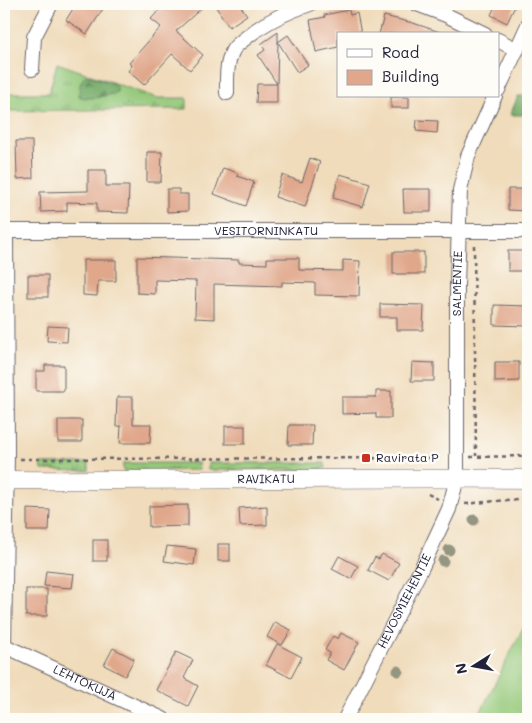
<svg xmlns="http://www.w3.org/2000/svg" width="532" height="723" viewBox="0 0 532 723" font-family="Mali,sans-serif">
	<style>
		.grass { fill: url(#grass-tufts); stroke: #5b755a }
		.forest { fill: url(#forest-firs); stroke: #4c6752 }
		.park { fill: #94c879; stroke: #5b755a }
		.building { fill: #e0a78b }
		.lines { fill: none; stroke-linecap: round; stroke-linejoin: round }
		.minor-casing { stroke: #6a6368; stroke-width: 16 }
		.tertiary-casing { stroke: #6a6368; stroke-width: 19 }
		.path { stroke: #6a6368; stroke-width: 2.5; stroke-dasharray: 4 4; stroke-linecap: butt }
		.minor { stroke: #fff; stroke-width: 14 }
		.tertiary { stroke: #fff; stroke-width: 18 }
		.tree { fill: #959681 }
		.poi-dot { fill: #c8321e; stroke: #fdfcf7; stroke-width: 2 }
		.labels { text-anchor: middle; stroke-width: 5; stroke-linejoin: round; paint-order: stroke }
		.street-label { font-size: 12px; fill: #22223b; stroke: #fdfcf7 }
		.poi-label { font-size: 12px; fill: #22223b; stroke: #fdfcf7; text-anchor: start }
	</style>
	<defs>
		<pattern id="grass-tufts" width="24" height="20" patternUnits="userSpaceOnUse" patternTransform="scale(1.25)"><rect width="24" height="20" fill="#94c879"/><path d="M3 7l-1-3M5 7V3M7 7l1-3M15 17l-1-3M17 17v-4M19 17l1-3" fill="none" stroke="#78a264"/></pattern>
		<pattern id="forest-firs" width="22" height="20" patternUnits="userSpaceOnUse" patternTransform="scale(1.25)"><rect width="22" height="20" fill="#77ac69"/><path d="M5 1l3.5 6h-7zM16 11l3.5 6h-7z" fill="#618c58"/></pattern>
	</defs>
	<rect width="100%" height="100%" fill="#fdfcf7"/>
	<filter id="ink" filterUnits="userSpaceOnUse"><feTurbulence type="fractalNoise" baseFrequency=".02" numOctaves="2"/><feDisplacementMap in="SourceGraphic" scale="10" xChannelSelector="R" yChannelSelector="G"/><feConvolveMatrix kernelMatrix="1 2 1 2 8 2 1 2 1" color-interpolation-filters="sRGB"/></filter>
	<filter id="wash" filterUnits="userSpaceOnUse"><feTurbulence type="fractalNoise" baseFrequency=".0096" numOctaves="4" result="noise"/><feDisplacementMap in="SourceGraphic" scale="20" xChannelSelector="R" yChannelSelector="G"/><feGaussianBlur stdDeviation="1.12" result="paint"/><feColorMatrix in="noise" values="0 0 0 0 0 0 0 0 0 0 0 0 0 0 0 0 0 1.4 0 .05"/><feComposite in="paint" operator="in"/></filter>
	<g filter="url(#wash)">
		<rect width="100%" height="100%" fill="#f0dcbb"/>
		<g class="grass">
			<path d="M 57,63 L 157,98 L 187,98 L 187,109 L 4,111 L 4,93 L 49,93 Z"/>
			<path d="M 89,463 L 89,471 L 42,470 L 41,464 Z"/>
			<path d="M 123,463 L 198,463 L 199,470 L 123,471 Z"/>
			<path d="M 208,463 L 325,463 L 326,468 L 312,470 L 208,470 Z"/>
		</g>
		<g class="forest">
			<path d="M 86,75 L 110,82 L 117,86 L 117,92 C 105,96 93,100 80,97 C 78,88 80,82 86,75 Z"/>
			<path d="M 518,96 L 528,96 L 528,115 L 510,115 Z"/>
		</g>
		<path class="park" d="M 528,618 L 528,719 L 477,719 Z"/>
		<g id="blocks">
			<g class="building">
				<path d="M 76,4 L 106,4 L 87,34 L 66,20 Z"/>
				<path d="M 165,4 L 206,4 L 176,31 L 203,55 L 190,70 L 172,54 L 144,85 L 128,71 L 132,66 L 129,63 L 161,27 L 151,19 Z"/>
				<path d="M 214,4 L 239,4 L 247,15 L 229,27 Z"/>
				<path d="M 496,4 L 516,4 L 507,23 L 491,15 Z"/>
				<path d="M 349,10 L 350,15 L 357,13 L 361,34 L 338,34 L 338,47 L 316,52 L 310,20 L 325,17 L 324,15 Z"/>
				<path d="M 384,16 L 413,23 L 440,32 L 439,34 L 379,34 Z"/>
				<path d="M 278,32 L 278,42 L 288,35 L 308,65 L 297,72 L 278,42 L 277,84 L 258,55 L 265,50 L 261,44 Z"/>
				<path d="M 257,84 L 277,84 L 277,103 L 256,103 Z"/>
				<rect x="391" y="97" width="18" height="11"/>
				<path d="M 417,120 L 438,121 L 437,133 L 416,131 Z"/>
				<path d="M 16,141 L 32,141 L 33,178 L 17,179 Z"/>
				<path d="M 147,152 L 162,152 L 161,182 L 147,182 Z"/>
				<path d="M 310,158 L 320,162 L 305,207 L 275,197 L 282,175 L 302,182 Z"/>
				<path d="M 223,168 L 238,173 L 237,176 L 254,182 L 246,206 L 214,194 Z"/>
				<path d="M 88,170 L 106,170 L 106,186 L 129,186 L 128,213 L 97,212 L 97,203 L 67,202 L 67,211 L 41,212 L 40,192 L 88,191 Z"/>
				<path d="M 340,174 L 370,183 L 363,207 L 333,198 Z"/>
				<path d="M 167,189 L 179,189 L 179,194 L 188,194 L 188,211 L 167,212 Z"/>
				<path d="M 403,189 L 431,189 L 431,212 L 404,212 Z"/>
				<path d="M 508,189 L 528,189 L 528,211 L 508,210 Z"/>
				<rect x="508" y="251" width="20" height="20"/>
				<rect x="393" y="252" width="31" height="22"/>
				<path d="M 137,257 L 239,260 L 239,263 L 267,264 L 267,258 L 299,258 L 299,270 L 343,271 L 343,260 L 360,261 L 359,296 L 315,295 L 315,283 L 282,282 L 282,286 L 214,284 L 214,319 L 195,318 L 196,281 L 155,280 L 155,294 L 137,293 Z"/>
				<path d="M 83,260 L 116,260 L 116,281 L 98,281 L 97,296 L 83,295 Z"/>
				<rect x="28" y="275" width="20" height="22"/>
				<path d="M 380,304 L 424,305 L 423,330 L 397,330 L 397,317 L 380,317 Z"/>
				<path d="M 494,305 L 528,306 L 528,326 L 494,325 Z"/>
				<path d="M 48,326 L 68,327 L 67,342 L 47,341 Z"/>
				<path d="M 412,362 L 434,363 L 434,381 L 411,381 Z"/>
				<path d="M 495,362 L 519,362 L 519,381 L 495,382 Z"/>
				<path d="M 45,365 L 64,365 L 64,391 L 36,391 L 36,371 L 45,371 Z"/>
				<path d="M 376,391 L 391,391 L 391,418 L 376,418 L 376,413 L 342,414 L 342,397 L 376,397 Z"/>
				<path d="M 117,397 L 133,397 L 133,424 L 151,424 L 150,443 L 120,443 L 121,426 L 116,426 Z"/>
				<rect x="58" y="420" width="24" height="22"/>
				<path d="M 289,425 L 313,425 L 312,445 L 288,445 Z"/>
				<rect x="225" y="426" width="20" height="18"/>
				<path d="M 188,505 L 188,526 L 149,527 L 149,506 Z"/>
				<path d="M 267,506 L 267,525 L 240,526 L 239,508 Z"/>
				<path d="M 27,509 L 50,510 L 49,531 L 27,531 Z"/>
				<rect x="93" y="540" width="14" height="21"/>
				<rect x="218" y="544" width="12" height="17"/>
				<path d="M 167,546 L 196,549 L 194,565 L 164,561 Z"/>
				<path d="M 382,554 L 399,563 L 389,581 L 368,570 L 375,557 L 379,559 Z"/>
				<path d="M 339,556 L 358,566 L 351,579 L 332,569 Z"/>
				<path d="M 46,571 L 74,574 L 72,588 L 44,586 Z"/>
				<rect x="26" y="589" width="21" height="27"/>
				<path d="M 275,622 L 291,630 L 282,645 L 267,637 Z"/>
				<path d="M 341,633 L 359,642 L 344,670 L 326,660 L 330,653 L 325,650 L 333,636 L 338,639 Z"/>
				<path d="M 277,644 L 302,657 L 291,678 L 266,665 Z"/>
				<path d="M 113,648 L 134,659 L 125,676 L 104,665 Z"/>
				<path d="M 176,652 L 193,660 L 184,678 L 198,686 L 188,706 L 156,690 Z"/>
			</g>
		</g>
	</g>
	<g filter="url(#ink)">
		<use href="#blocks" fill-opacity="0" stroke="#6a6368" stroke-width="1"/>
		<g class="lines">
			<defs>
				<g id="minor">
					<path d="M 417,4 L 446,15 L 485,34"/>
					<path d="M 498,40 L 517,50"/>
					<path d="M 32,69 L 34,37 L 51,4"/>
					<path d="M 498,90 L 528,25"/>
					<path d="M 227,93 C 227,79 226,63 233,50 C 236,45 242,41 247,37 C 266,21 286,12 310,4"/>
					<path id="s1" d="M 4,231 L 528,231"/>
					<path id="s2" d="M 5,646 L 163,719"/>
					<path d="M 4,649 L 7,453 L 6,231"/>
					<path id="s3" d="M 345,719 L 422,567 L 449,509 L 457,478 L 457,286 L 460,190 L 468,156 L 495,96"/>
				</g>
				<g id="tertiary">
					<path id="s4" d="M 4,480 C 179,481 353,477 528,479"/>
				</g>
			</defs>
			<use href="#minor" class="minor-casing"/>
			<use href="#tertiary" class="tertiary-casing"/>
			<g class="path">
				<path d="M 474,245 L 476,456"/>
				<path d="M 470,457 L 528,456"/>
				<path d="M 20,459 L 444,458"/>
				<path d="M 428,494 L 438,499"/>
				<path d="M 465,504 L 528,498"/>
			</g>
			<use href="#minor" class="minor"/>
			<use href="#tertiary" class="tertiary"/>
		</g>
		<g class="tree">
			<circle cx="474" cy="520" r="5.5"/>
			<circle cx="449" cy="550" r="5.5"/>
			<circle cx="443" cy="561" r="5.5"/>
			<circle cx="398" cy="671" r="5.5"/>
		</g>
	</g>
	<rect class="poi-dot" x="361" y="453" width="10" height="10" rx="2.5"/>
	<g class="labels">
		<g class="street-label">
			<text dy="4" stroke="none"><textPath href="#s1" startOffset="262">VESITORNINKATU</textPath></text>
			<text dy="4" stroke="none"><textPath href="#s3" startOffset="461">SALMENTIE</textPath></text>
			<text dy="4" stroke="none"><textPath href="#s4" startOffset="262">RAVIKATU</textPath></text>
			<text dy="4" stroke="none"><textPath href="#s3" startOffset="132">HEVOSMIEHENTIE</textPath></text>
			<text dy="4" stroke="none"><textPath href="#s2" startOffset="88">LEHTOKUJA</textPath></text>
		</g>
		<g class="poi-label">
			<text x="376" y="462">Ravirata P</text>
		</g>
	</g>
	<rect width="532" height="723" fill="none" stroke="#fdfcf7" stroke-width="20"/>
	<rect x="337" y="32" width="162" height="65" fill="#fdfcf7" stroke="#a5a5ac"/>
	<rect x="347" y="49" width="25" height="8" fill="#ffffff" stroke="#a5a5ac"/>
	<text x="382" y="58" font-size="15" fill="#22223b">Road</text>
	<rect x="347" y="70" width="25" height="15" fill="#e0a78b" stroke="#a5a5ac"/>
	<text x="382" y="82" font-size="15" fill="#22223b">Building</text>
	<g transform="translate(474 666) rotate(259)" stroke="#fdfcf7" stroke-width="4" paint-order="stroke">
	<path d="M0-4L9 19L0 12L-9 19Z" fill="#22223b"/>
	<text y="-8" font-size="14" font-weight="bold" text-anchor="middle" fill="#22223b">N</text>
	</g>
</svg>
